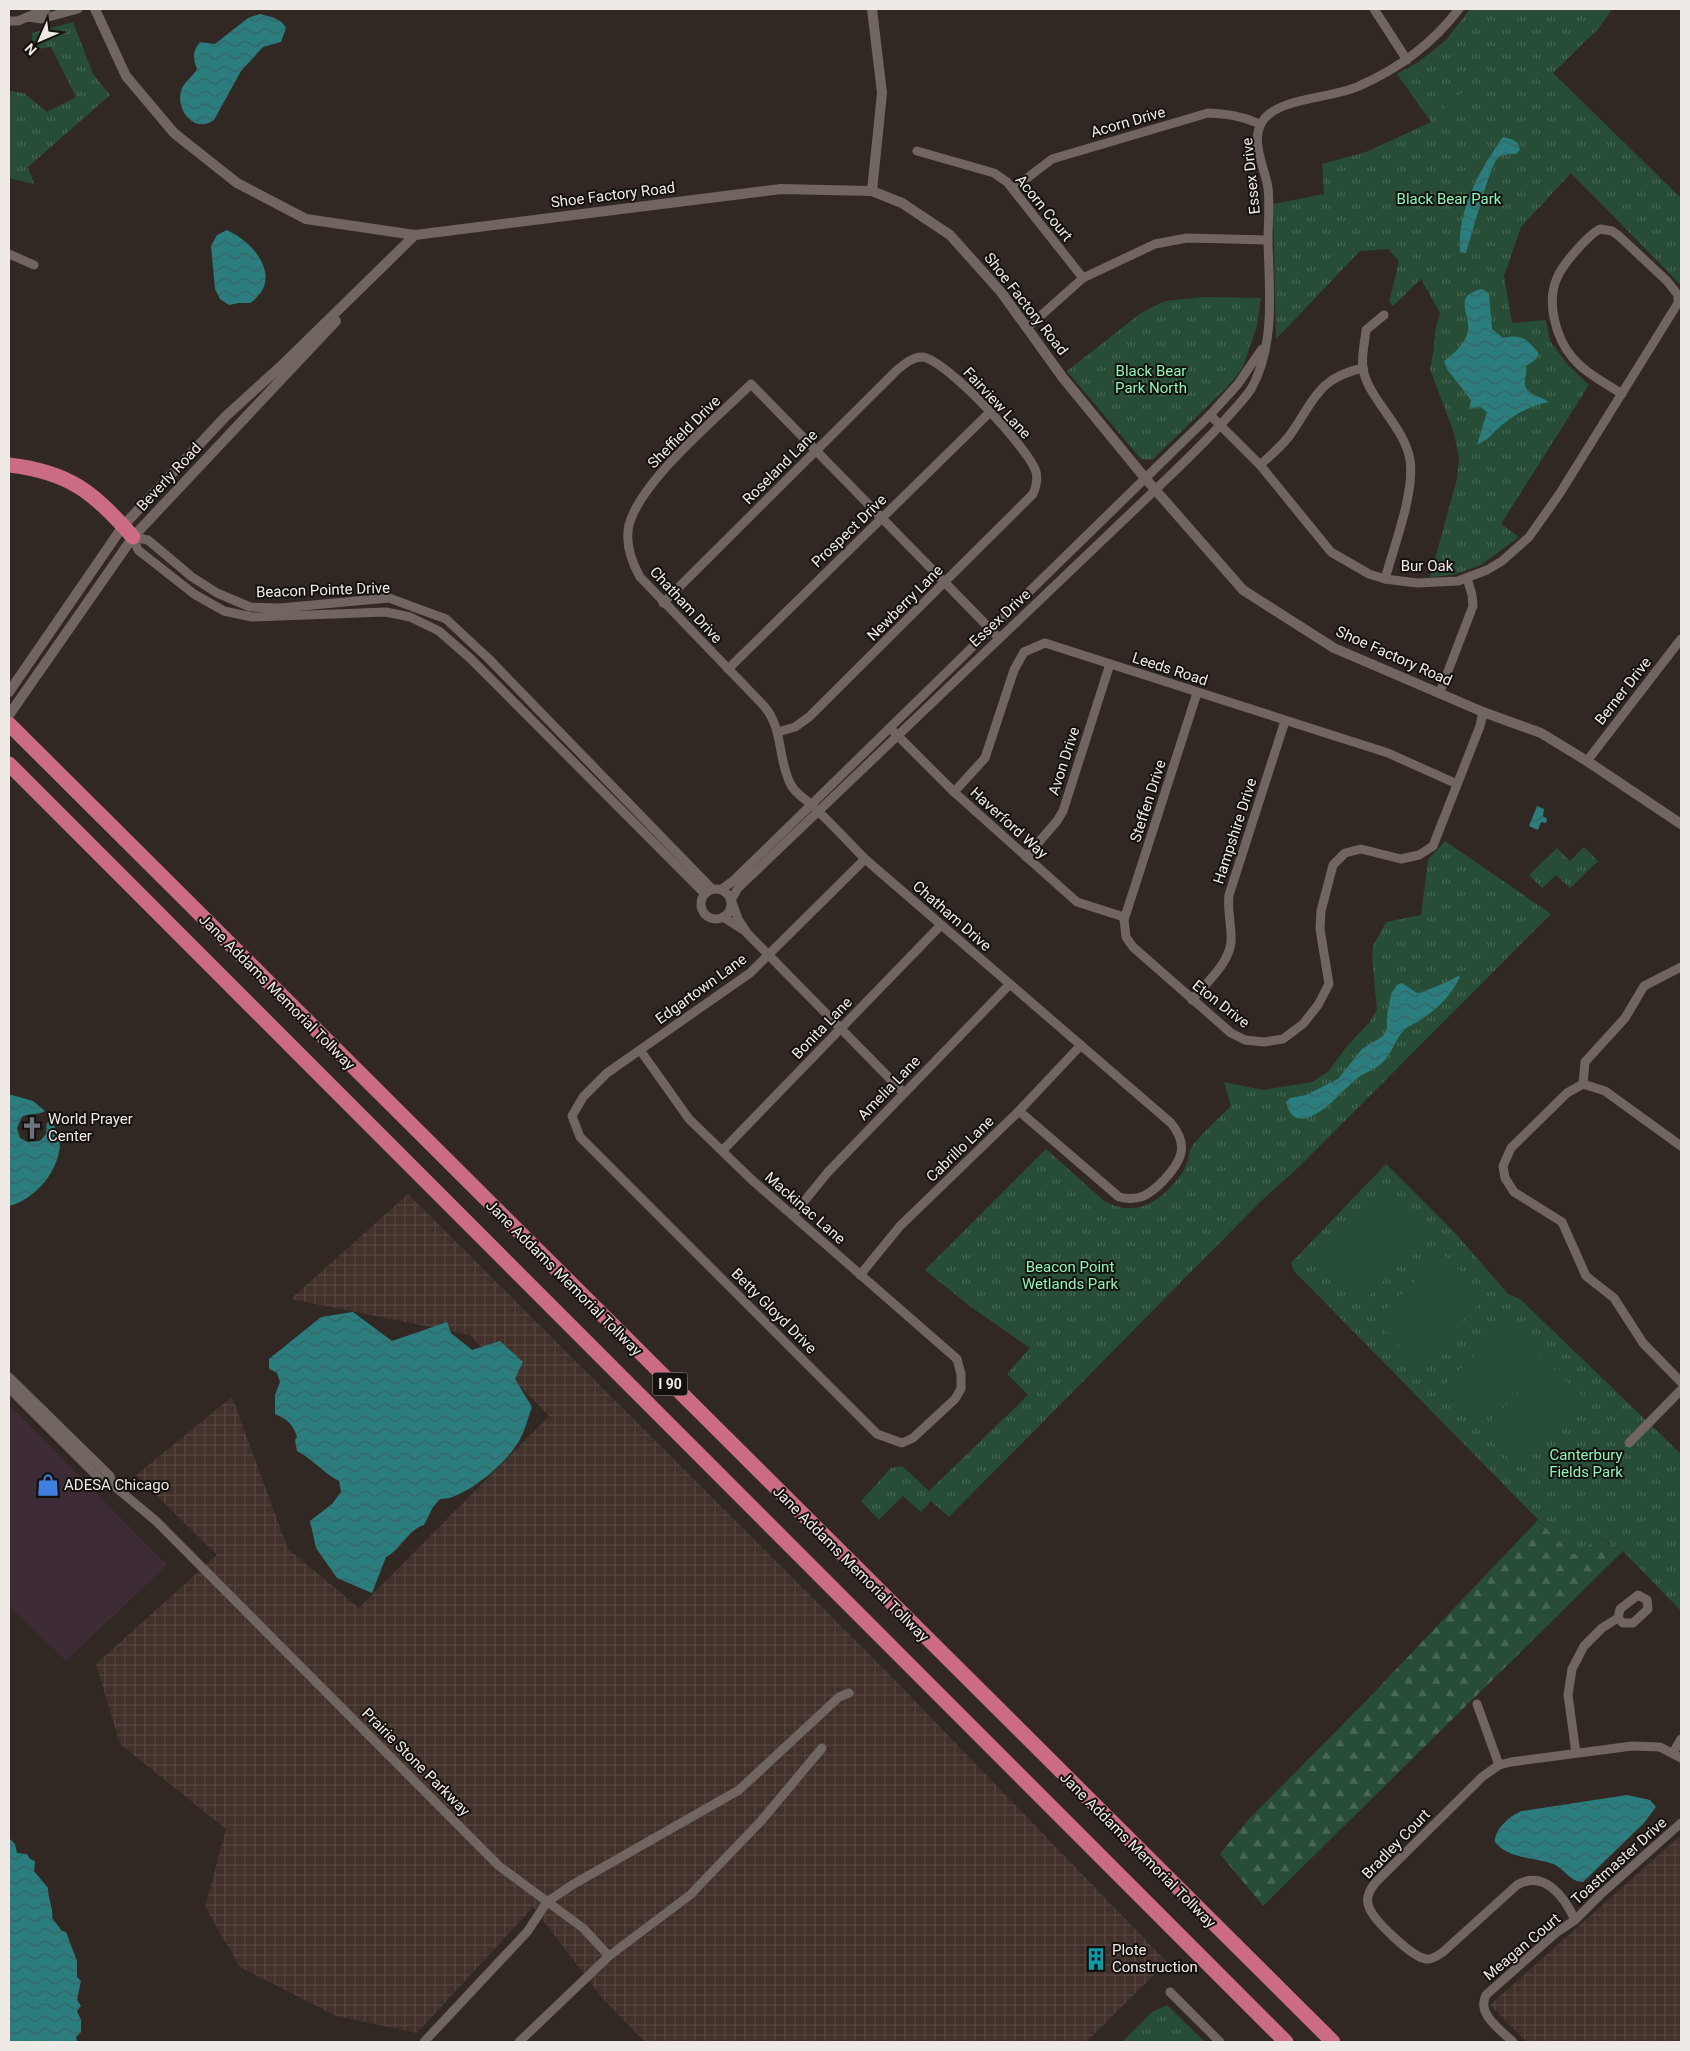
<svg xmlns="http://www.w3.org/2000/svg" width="1690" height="2051" viewBox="0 0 1690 2051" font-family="Roboto,sans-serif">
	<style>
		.commercial { fill: #3d2b35 }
		.industrial { fill: url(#industrial-grid) }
		.forest { fill: url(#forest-firs) }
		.park { fill: url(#park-tufts) }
		.garden { fill: #274d36 }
		.water { fill: url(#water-waves) }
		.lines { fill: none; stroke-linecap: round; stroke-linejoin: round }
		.minor { stroke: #706560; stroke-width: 9 }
		.tertiary { stroke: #706560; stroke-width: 10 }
		.motorway { stroke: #cb6c82; stroke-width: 15 }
		.labels { text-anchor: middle; stroke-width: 4; stroke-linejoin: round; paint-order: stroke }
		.shield { fill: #15110f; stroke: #aea9a6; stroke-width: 1 }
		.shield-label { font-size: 14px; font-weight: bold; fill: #f0eae7 }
		.street-label { font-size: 15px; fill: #f0eae7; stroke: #15110f }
		.park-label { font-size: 15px; fill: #90f3b6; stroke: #15110f }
		.poi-label { font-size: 15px; fill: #f0eae7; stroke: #15110f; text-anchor: start }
	</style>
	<defs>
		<pattern id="industrial-grid" width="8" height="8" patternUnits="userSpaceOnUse" patternTransform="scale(1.25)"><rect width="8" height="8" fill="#41312a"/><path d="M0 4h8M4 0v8" fill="none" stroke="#54453f"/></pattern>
		<pattern id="forest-firs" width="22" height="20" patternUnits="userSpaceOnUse" patternTransform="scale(1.25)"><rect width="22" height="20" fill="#274d36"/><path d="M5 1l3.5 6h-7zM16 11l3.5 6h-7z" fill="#476753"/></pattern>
		<pattern id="park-tufts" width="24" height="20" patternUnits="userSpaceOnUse" patternTransform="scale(1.25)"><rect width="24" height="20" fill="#274d36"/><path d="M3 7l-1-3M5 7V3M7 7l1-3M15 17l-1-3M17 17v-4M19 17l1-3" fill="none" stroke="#476753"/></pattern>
		<pattern id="water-waves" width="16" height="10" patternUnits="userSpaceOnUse" patternTransform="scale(1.25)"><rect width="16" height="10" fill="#2b7d7e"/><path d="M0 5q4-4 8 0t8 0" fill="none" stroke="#386464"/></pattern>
	</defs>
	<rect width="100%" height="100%" fill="#312823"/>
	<path class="commercial" d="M 9,1405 L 167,1565 L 66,1661 L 9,1605 Z"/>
	<g class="industrial">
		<path d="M 408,1194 L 885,1670 L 1167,1962 L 1086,2042 L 645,2042 L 603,1999 L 533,1907 L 417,2033 L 336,2016 L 240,1967 L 205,1907 L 226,1829 L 120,1744 L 96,1664 L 217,1555 L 136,1475 L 232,1397 L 288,1549 L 359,1608 L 549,1416 L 470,1335 L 291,1299 Z"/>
		<path d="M 1681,1835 L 1681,2042 L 1527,2042 L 1490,2005 Z"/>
	</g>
	<path class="forest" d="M 1538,1520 L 1572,1554 L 1580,1554 L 1598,1536 L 1623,1551 L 1263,1906 L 1220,1854 L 1248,1820 L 1364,1703 Z"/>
	<g class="park">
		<path d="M 1470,9 L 1612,9 L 1599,28 L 1553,73 L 1681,198 L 1681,285 L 1571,173 L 1521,227 L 1504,276 L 1512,323 L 1546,320 L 1550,341 L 1568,365 L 1589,385 L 1501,524 L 1519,537 L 1481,565 L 1453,575 L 1430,577 L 1457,479 L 1459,459 L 1454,433 L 1430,369 L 1434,349 L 1435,331 L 1440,313 L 1421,279 L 1393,306 L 1389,302 L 1399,261 L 1388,249 L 1360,251 L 1276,339 L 1273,204 L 1324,194 L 1322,164 L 1366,152 L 1431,122 L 1397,74 L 1420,61 L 1446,40 Z"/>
		<path d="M 73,22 L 93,74 L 110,95 L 28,167 L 34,184 L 9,178 L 9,91 L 24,93 L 47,112 L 76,97 L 51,47 L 38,49 L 32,42 L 32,33 Z"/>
		<path d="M 1204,297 L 1261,298 L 1257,326 L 1242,369 L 1227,387 L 1152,460 L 1141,459 L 1067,371 L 1141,313 L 1165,301 Z"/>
		<path d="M 1445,841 L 1551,914 L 1301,1165 L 1260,1202 L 949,1517 L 931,1501 L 921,1512 L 903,1496 L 879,1520 L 861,1501 L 891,1468 L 902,1466 L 929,1491 L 1028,1395 L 1007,1374 L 1030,1348 L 971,1307 L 925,1270 L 1046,1149 L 1104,1201 C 1138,1220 1165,1199 1184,1170 C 1188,1163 1188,1155 1191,1148 C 1198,1137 1221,1116 1231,1106 L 1224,1082 L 1263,1090 L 1312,1082 L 1329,1071 L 1347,1046 L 1369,1023 L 1377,1010 L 1372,957 L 1373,946 L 1386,922 L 1421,915 L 1428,860 Z"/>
		<path d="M 1584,847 L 1598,861 L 1570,888 L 1556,875 L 1542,888 L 1529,875 L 1557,848 L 1570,861 Z"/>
		<path d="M 1386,1164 L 1456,1234 L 1508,1294 L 1520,1299 L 1681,1454 L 1681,1611 L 1623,1551 L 1599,1536 L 1580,1554 L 1572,1554 L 1294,1271 L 1291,1263 Z"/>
		<path d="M 1167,2005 L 1205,2042 L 1122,2042 L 1152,2012 Z"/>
	</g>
	<g class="garden">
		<path d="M 1468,89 L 1475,101 L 1451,117 L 1443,105 Z"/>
		<path d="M 1554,856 L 1563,865 L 1545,882 L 1537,874 Z"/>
		<path d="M 1384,1191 L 1428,1234 L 1361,1303 L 1317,1260 Z"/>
		<path d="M 1442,1253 L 1486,1297 L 1419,1365 L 1375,1321 Z"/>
		<path d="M 1506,1322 L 1541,1356 L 1475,1424 L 1440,1390 Z"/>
		<path d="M 1548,1363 L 1583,1397 L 1516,1465 L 1481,1431 Z"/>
	</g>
	<g class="water">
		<path d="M 260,14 C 271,17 281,18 286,28 L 281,42 L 263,47 L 241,71 L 214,120 C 194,134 176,110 181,91 C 184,81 193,77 197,69 C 193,59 192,52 200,42 L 215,44 L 248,18 Z"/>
		<path d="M 1503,137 C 1512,139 1518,140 1520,150 L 1516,154 C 1510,154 1502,154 1497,159 C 1490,166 1471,238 1466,253 L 1460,252 C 1457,210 1480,169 1503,137 Z"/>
		<path d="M 227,230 C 254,242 285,279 250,303 L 239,303 L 229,305 L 220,299 L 215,289 L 211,246 L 217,235 Z"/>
		<path d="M 1482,289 L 1489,293 L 1492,329 L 1503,338 C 1521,333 1529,340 1539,354 L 1535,360 L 1526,366 C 1527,373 1525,376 1525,382 C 1523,394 1541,396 1549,402 C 1532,405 1515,414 1502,425 C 1491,434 1490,439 1477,445 L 1487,412 L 1479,406 L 1469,409 L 1471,400 L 1447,369 L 1444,361 C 1453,355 1467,342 1468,330 C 1470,312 1452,296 1482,289 Z"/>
		<path d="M 1537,806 L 1544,809 L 1543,816 L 1547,819 L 1546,823 L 1541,822 L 1538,830 L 1529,826 Z"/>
		<path d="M 1458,976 L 1460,977 C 1451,995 1439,1008 1422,1019 C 1417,1023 1410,1025 1405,1029 C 1396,1037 1392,1054 1382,1063 C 1374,1070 1363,1073 1356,1079 C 1342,1091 1297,1146 1286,1102 L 1290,1098 L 1306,1095 L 1338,1079 L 1362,1049 L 1383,1036 L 1387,1029 L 1387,1015 L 1391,994 L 1397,985 L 1402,983 L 1417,993 C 1425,992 1450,981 1458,976 Z"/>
		<path d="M 9,1094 L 33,1101 L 45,1111 C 38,1116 30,1112 22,1117 L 17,1128 L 20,1138 L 28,1142 L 40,1141 L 46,1134 L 47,1123 L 51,1120 C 54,1126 59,1134 60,1142 C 60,1170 36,1199 9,1206 Z"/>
		<path d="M 353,1312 L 392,1341 L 447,1322 L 451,1333 L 472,1350 L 500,1341 L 523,1362 L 515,1379 L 532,1407 C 528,1417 526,1428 521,1437 C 511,1460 465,1500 440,1499 L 433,1507 L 424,1525 C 406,1531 402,1549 386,1557 L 372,1593 L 337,1578 L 316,1548 L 310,1521 L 332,1504 L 341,1492 L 339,1481 C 323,1473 313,1459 297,1451 L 295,1440 L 297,1437 C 293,1424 287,1419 275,1414 L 275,1395 L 280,1382 L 277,1373 L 269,1369 L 269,1359 L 321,1317 Z"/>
		<path d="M 1627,1795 L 1650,1800 L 1656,1807 L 1644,1823 L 1583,1882 C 1570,1882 1564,1868 1553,1864 C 1533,1857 1508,1859 1495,1842 C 1494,1829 1511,1815 1522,1811 Z"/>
		<path d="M 9,1838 L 15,1844 L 17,1853 L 27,1854 L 30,1859 L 35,1861 L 34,1871 L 48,1888 C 48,1899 54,1910 52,1918 L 62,1931 L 66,1932 L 77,1961 L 77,1977 L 81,1981 L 77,2000 L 81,2006 L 77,2011 L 81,2020 L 81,2032 L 76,2037 L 77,2042 L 9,2042 Z"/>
	</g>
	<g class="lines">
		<g class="minor">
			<path d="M 1374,9 L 1407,60"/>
			<path d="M 28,17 L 41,19 L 78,9"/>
			<path d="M 9,21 L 18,21 L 46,9"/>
			<path d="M 917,151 L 994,173 L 1007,182 L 1083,278"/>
			<path d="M 1013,189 L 1052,159 L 1208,113 C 1228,114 1242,116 1260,124"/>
			<path d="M 9,254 L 34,265"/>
			<path d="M 1384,315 L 1366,330 C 1365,342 1361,356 1363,368 C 1366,396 1405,427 1410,460 C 1415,492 1394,546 1385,579"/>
			<path d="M 1027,328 L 1083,278 L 1155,244 L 1187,238 L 1268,240"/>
			<path d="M 1210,415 L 1260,465 L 1331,552 L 1369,574 L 1385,579 L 1417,583 L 1458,581 L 1487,570 L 1502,561 L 1529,537 L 1560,493 L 1678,303 L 1678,295 L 1667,281 L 1619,236 L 1612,231 L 1600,229 C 1590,234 1582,244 1574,253 C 1568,260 1561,268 1557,278 C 1546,302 1556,338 1572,357 C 1585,373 1605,383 1622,394"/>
			<path d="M 1260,465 C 1270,456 1282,446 1290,435 C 1314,401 1317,378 1363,368"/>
			<path d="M 133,537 L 148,540 L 192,577 L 217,593 L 250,607 L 280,608 L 389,598 L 446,619 L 489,659 L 712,889"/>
			<path d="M 133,537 L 138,550 L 194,594 L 224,611 L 252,617 L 386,612 L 410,617 L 439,631 L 471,659 L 705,894"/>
			<path d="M 663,603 L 896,371 C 903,365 912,357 922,357 C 945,358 1030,450 1036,472 C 1038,480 1036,487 1033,494 L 809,717 L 795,727 L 778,732"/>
			<path d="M 999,638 L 751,384 C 717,418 641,480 629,525 C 625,543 631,561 640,577 L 764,706 C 784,729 777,759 791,785 C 797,796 808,800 816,809 C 833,825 848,842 865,859 L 1171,1123 C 1190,1146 1181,1162 1163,1181 C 1149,1195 1139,1202 1119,1197 L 1019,1111"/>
			<path d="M 728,669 L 990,412"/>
			<path d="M 1440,692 L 1473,606 L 1472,595 L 1467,578"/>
			<path d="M 1197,693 L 1124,920 L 1126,937 L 1133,947 L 1231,1033 L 1245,1040 L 1264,1042 L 1283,1039 L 1303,1024 L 1318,1005 L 1329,984 L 1320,929 L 1321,911 L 1333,865 L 1345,853 L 1361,849 L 1401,859 L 1419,855 L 1433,846 L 1480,726 L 1483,712"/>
			<path d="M 894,732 L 954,792 L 1077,902 L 1124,917"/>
			<path d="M 1587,761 L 1681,639"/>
			<path d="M 954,792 L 985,758 L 1014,670 L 1024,652 L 1045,643 L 1388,753 L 1457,784"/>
			<path d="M 1026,857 L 1057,821 L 1063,811 L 1110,664"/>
			<circle cx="716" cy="904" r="15"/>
			<path d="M 722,889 L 733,881 L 1210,415 L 1238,384 L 1262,349"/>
			<path d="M 731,900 L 738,888 L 1155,490 C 1181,465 1208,440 1232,412 C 1238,405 1246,397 1251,389 C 1276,345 1269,289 1268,241 C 1268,223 1270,206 1268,188 C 1265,168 1250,141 1262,122 C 1277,97 1332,99 1359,86 C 1398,69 1433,43 1459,9"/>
			<path d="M 732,902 L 738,919 L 747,933 L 903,1092"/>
			<path d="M 723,917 L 745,931"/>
			<path d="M 1192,1000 C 1205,984 1229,964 1231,942 C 1232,926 1227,911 1229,895 L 1285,721"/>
			<path d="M 640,1050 L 689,1119 L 752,1180 L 957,1359 L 961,1374 L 961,1389 L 955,1399 L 913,1438 L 902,1443 L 877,1434 L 580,1137 L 572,1116 L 583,1097 L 607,1073 L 750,973 L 865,859"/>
			<path d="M 1583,1084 L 1585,1062 L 1625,1018 L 1644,986 L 1681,967"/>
			<path d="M 1681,1146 L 1605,1091 L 1583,1084 L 1567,1093 L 1511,1148 L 1503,1166 L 1505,1178 L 1514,1192 L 1562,1222 L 1586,1276 L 1614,1298 L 1643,1343 L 1681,1382"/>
			<path d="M 723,1150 L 941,925"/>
			<path d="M 793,1215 L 828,1172 L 1010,984"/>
			<path d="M 860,1275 L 900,1226 L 1019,1111 L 1081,1045"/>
			<path d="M 9,1377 L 110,1476 L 113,1485 L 156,1521 L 499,1866 L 583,1928 L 609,1956 L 690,1895 L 761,1821 L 822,1748"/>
			<path d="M 9,1388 L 104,1483 L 113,1485"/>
			<path d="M 1629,1443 L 1681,1390"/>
			<path d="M 1477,1704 L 1499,1765"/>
			<path d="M 1576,1753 L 1568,1695 L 1572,1669 L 1584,1646 L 1602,1628 L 1618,1618 L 1620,1609 L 1638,1595 L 1647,1600 L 1648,1609 L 1633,1623 L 1623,1623 L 1618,1618"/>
			<path d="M 1673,1753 L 1681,1739"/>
			<path d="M 1575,1920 C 1565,1898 1545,1869 1517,1885 L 1443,1952 C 1438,1955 1433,1960 1426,1959 C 1412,1957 1373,1920 1369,1907 C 1365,1898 1370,1889 1376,1882 L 1482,1777 L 1499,1765 L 1511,1762 L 1632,1746 L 1660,1747 L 1681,1758"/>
			<path d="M 1170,1992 L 1220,2042"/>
			<path d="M 424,2042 L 527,1932 L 547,1902 L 572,1885 L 739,1790 L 839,1697 L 849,1693"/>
			<path d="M 519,2042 L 609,1956"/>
			<path d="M 1513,2042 C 1501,2030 1476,2014 1486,1995 L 1557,1932 L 1575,1920 L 1600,1895 L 1681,1823"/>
		</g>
		<g class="tertiary">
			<path d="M 95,9 L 126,76 L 174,133 L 237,183 L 306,219 L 415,235 L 781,189 L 872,191 L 902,203 L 950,235 L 1001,292 L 1063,378 L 1145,478 L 1243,590 L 1334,648 L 1483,712 L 1541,733 L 1587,761 L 1681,824"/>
			<path d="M 872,9 L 882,93 L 872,191"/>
			<path d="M 9,692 L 123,526 L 226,416 L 280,367 L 415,235"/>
			<path d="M 9,715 L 133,537 L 336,321"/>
		</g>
		<g class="motorway">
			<path d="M 9,465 C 69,472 94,492 133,537"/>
			<path d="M 9,724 L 1333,2042"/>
			<path d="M 9,764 L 1286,2042"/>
		</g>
	</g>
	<defs>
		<symbol id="church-bare" viewBox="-9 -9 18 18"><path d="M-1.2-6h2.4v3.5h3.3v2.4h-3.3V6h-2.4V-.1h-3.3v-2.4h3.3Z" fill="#6b7280" stroke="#15110f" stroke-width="2.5" paint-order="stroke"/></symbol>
		<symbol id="shop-bare" viewBox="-9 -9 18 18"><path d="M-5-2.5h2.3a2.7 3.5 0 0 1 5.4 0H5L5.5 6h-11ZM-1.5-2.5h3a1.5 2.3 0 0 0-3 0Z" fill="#3f7fe0" stroke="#15110f" stroke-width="2.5" paint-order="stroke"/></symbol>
		<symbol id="building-bare" viewBox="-9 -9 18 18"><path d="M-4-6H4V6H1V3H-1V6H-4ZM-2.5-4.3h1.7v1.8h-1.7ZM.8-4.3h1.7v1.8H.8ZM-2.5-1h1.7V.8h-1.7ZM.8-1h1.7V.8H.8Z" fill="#0f9aa8" stroke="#15110f" stroke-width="2.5" paint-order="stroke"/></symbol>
	</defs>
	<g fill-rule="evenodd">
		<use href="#church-bare" x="16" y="1112" width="32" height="32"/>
		<use href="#shop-bare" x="32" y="1469" width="32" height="32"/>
		<use href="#building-bare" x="1080" y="1943" width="32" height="32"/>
	</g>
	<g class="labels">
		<rect class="shield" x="652.5" y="1372.5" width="35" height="23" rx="4"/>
		<g class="shield-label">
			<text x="670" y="1389">I 90</text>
		</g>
		<g class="street-label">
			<text transform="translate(1128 122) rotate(-16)" y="5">Acorn Drive</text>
			<text transform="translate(1251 176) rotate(-96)" y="5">Essex Drive</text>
			<text transform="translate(613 195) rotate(-7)" y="5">Shoe Factory Road</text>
			<text transform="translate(1044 208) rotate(51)" y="5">Acorn Court</text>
			<text transform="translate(1026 304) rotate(52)" y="5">Shoe Factory Road</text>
			<text transform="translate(997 403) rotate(47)" y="5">Fairview Lane</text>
			<text transform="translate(684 432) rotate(-45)" y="5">Sheffield Drive</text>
			<text transform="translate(780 467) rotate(-45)" y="5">Roseland Lane</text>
			<text transform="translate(169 477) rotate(-47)" y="5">Beverly Road</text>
			<text transform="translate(849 531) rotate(-44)" y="5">Prospect Drive</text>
			<text x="1427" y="571">Bur Oak</text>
			<text transform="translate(323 590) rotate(-2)" y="5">Beacon Pointe Drive</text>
			<text transform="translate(905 603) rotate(-45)" y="5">Newberry Lane</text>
			<text transform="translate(686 605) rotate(47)" y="5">Chatham Drive</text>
			<text transform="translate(1000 618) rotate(-43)" y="5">Essex Drive</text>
			<text transform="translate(1394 656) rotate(24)" y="5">Shoe Factory Road</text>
			<text transform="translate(1170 669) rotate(18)" y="5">Leeds Road</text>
			<text transform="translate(1623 691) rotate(-52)" y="5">Berner Drive</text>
			<text transform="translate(1064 761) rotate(-72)" y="5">Avon Drive</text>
			<text transform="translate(1148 801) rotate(-72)" y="5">Steffen Drive</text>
			<text transform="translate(1009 823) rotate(42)" y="5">Haverford Way</text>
			<text transform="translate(1235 831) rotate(-72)" y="5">Hampshire Drive</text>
			<text transform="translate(952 916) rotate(41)" y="5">Chatham Drive</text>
			<text transform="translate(701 989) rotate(-36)" y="5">Edgartown Lane</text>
			<text transform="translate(277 992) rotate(45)" y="5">Jane Addams Memorial Tollway</text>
			<text transform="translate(1221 1004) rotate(38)" y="5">Eton Drive</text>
			<text transform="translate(822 1028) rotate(-46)" y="5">Bonita Lane</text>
			<text transform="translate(889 1088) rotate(-46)" y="5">Amelia Lane</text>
			<text transform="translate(960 1149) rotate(-44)" y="5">Cabrillo Lane</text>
			<text transform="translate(805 1208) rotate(41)" y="5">Mackinac Lane</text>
			<text transform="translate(564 1278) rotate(45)" y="5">Jane Addams Memorial Tollway</text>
			<text transform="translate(774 1311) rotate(45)" y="5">Betty Gloyd Drive</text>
			<text transform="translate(851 1564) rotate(45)" y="5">Jane Addams Memorial Tollway</text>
			<text transform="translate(416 1762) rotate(45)" y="5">Prairie Stone Parkway</text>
			<text transform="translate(1396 1844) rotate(-46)" y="5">Bradley Court</text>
			<text transform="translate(1138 1850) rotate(45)" y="5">Jane Addams Memorial Tollway</text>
			<text transform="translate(1619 1861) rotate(-42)" y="5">Toastmaster Drive</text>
			<text transform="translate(1522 1947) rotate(-40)" y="5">Meagan Court</text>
		</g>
		<g class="park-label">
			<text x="1449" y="204">Black Bear Park</text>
			<text x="1151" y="376">Black Bear<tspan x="1151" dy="17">Park North</tspan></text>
			<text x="1070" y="1272">Beacon Point<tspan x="1070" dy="17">Wetlands Park</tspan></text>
			<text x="1586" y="1460">Canterbury<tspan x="1586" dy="17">Fields Park</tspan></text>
		</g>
		<g class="poi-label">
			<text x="48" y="1124">World Prayer<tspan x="48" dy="17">Center</tspan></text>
			<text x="64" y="1490">ADESA Chicago</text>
			<text x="1112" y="1955">Plote<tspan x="1112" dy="17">Construction</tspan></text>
		</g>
	</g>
	<rect width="1690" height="2051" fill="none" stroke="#f0eae7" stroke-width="20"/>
	<g transform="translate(40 40) rotate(225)" stroke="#15110f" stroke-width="4" paint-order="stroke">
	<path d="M0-4L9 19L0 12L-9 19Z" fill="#f0eae7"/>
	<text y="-8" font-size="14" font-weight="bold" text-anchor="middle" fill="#f0eae7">N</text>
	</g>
</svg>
